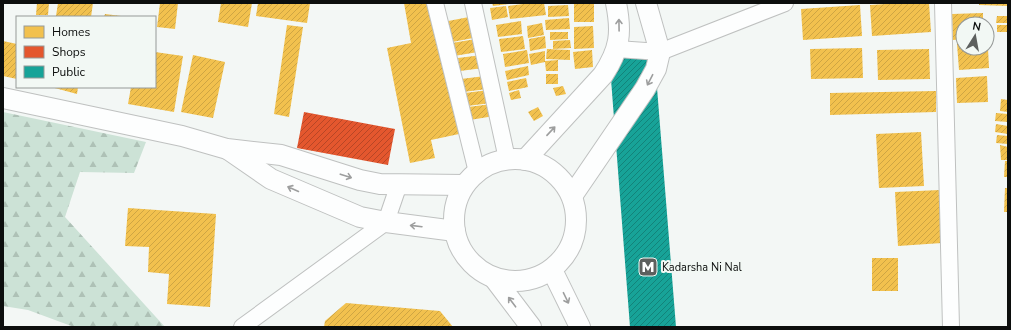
<svg xmlns="http://www.w3.org/2000/svg" width="1011" height="330" viewBox="0 0 1011 330" font-family="'Nunito Sans',sans-serif">
	<style>
		.forest { fill: url(#forest-firs) }
		.homes { fill: url(#homes-hatch) }
		.shops { fill: url(#shops-hatch) }
		.public { fill: url(#public-hatch) }
		.lines { fill: none; stroke-linecap: round; stroke-linejoin: round }
		.minor-casing { stroke: #bfc1c0; stroke-width: 18 }
		.tertiary-casing { stroke: #bfc1c0; stroke-width: 22 }
		.minor { stroke: #fdfefe; stroke-width: 16 }
		.tertiary { stroke: #fdfefe; stroke-width: 20 }
		.oneway { stroke: #9d9e9e }
		.labels { text-anchor: middle; stroke-width: 4; stroke-linejoin: round; paint-order: stroke }
		.poi-label { font-size: 11px; fill: #0c0e0d; stroke: #f2f8f4; text-anchor: start }
	</style>
	<defs>
		<pattern id="forest-firs" width="22" height="20" patternUnits="userSpaceOnUse"><rect width="22" height="20" fill="#cce2d6"/><path d="M5 1l3.5 6h-7zM16 11l3.5 6h-7z" fill="#aec1b6"/></pattern>
		<pattern id="homes-hatch" width="6" height="6" patternUnits="userSpaceOnUse"><rect width="6" height="6" fill="#f2c14e"/><path d="M-1 1l2-2M0 6l6-6M5 7l2-2" fill="none" stroke="#cea543"/></pattern>
		<pattern id="shops-hatch" width="6" height="6" patternUnits="userSpaceOnUse"><rect width="6" height="6" fill="#e4572e"/><path d="M-1 1l2-2M0 6l6-6M5 7l2-2" fill="none" stroke="#b74626"/></pattern>
		<pattern id="public-hatch" width="6" height="6" patternUnits="userSpaceOnUse"><rect width="6" height="6" fill="#17a398"/><path d="M-1 1l2-2M0 6l6-6M5 7l2-2" fill="none" stroke="#13837a"/></pattern>
	</defs>
	<rect width="100%" height="100%" fill="#f3f7f5"/>
	<path class="forest" d="M 3,112 L 146,142 L 134,173 L 80,172 L 65,217 L 165,327 L 74,327 L 28,310 L 3,306 Z"/>
	<g class="homes">
		<path d="M 37,3 L 49,3 L 48,15 L 36,15 Z"/>
		<path d="M 58,3 L 93,3 L 91,17 L 56,16 Z"/>
		<path d="M 160,3 L 178,3 L 175,29 L 157,27 Z"/>
		<path d="M 221,3 L 252,3 L 248,27 L 218,22 Z"/>
		<path d="M 258,3 L 310,3 L 307,23 L 256,16 Z"/>
		<path d="M 404,3 L 433,3 L 459,134 L 431,140 L 435,158 L 410,163 L 387,48 L 411,43 Z"/>
		<path d="M 492,3 L 509,3 L 509,4 L 493,6 Z"/>
		<path d="M 530,3 L 544,3 L 546,15 L 510,19 L 508,6 Z"/>
		<rect x="574" y="3" width="20" height="19"/>
		<path d="M 901,3 L 929,3 L 931,32 L 872,36 L 870,5 Z"/>
		<path d="M 979,3 L 1008,3 L 1008,6 L 979,5 Z"/>
		<path d="M 568,5 L 569,16 L 548,17 L 548,6 Z"/>
		<path d="M 860,5 L 862,36 L 803,40 L 801,9 Z"/>
		<path d="M 506,6 L 508,17 L 492,20 L 490,8 Z"/>
		<path d="M 983,13 L 983,24 L 963,24 L 963,39 L 953,40 L 952,14 Z"/>
		<path d="M 105,14 L 121,16 L 121,17 L 104,17 Z"/>
		<path d="M 997,16 L 1008,16 L 1008,23 L 996,23 Z"/>
		<path d="M 469,17 L 473,38 L 447,43 L 443,22 Z"/>
		<path d="M 569,18 L 570,29 L 546,30 L 545,20 Z"/>
		<path d="M 521,21 L 522,34 L 498,37 L 496,25 Z"/>
		<path d="M 542,23 L 544,35 L 528,38 L 527,26 Z"/>
		<path d="M 287,25 L 303,27 L 289,117 L 274,114 Z"/>
		<rect x="997" y="25" width="11" height="7"/>
		<path d="M 593,26 L 594,48 L 574,49 L 574,27 Z"/>
		<path d="M 550,32 L 568,32 L 568,39 L 550,40 Z"/>
		<path d="M 523,36 L 525,49 L 501,52 L 499,39 Z"/>
		<path d="M 545,36 L 546,48 L 530,51 L 529,39 Z"/>
		<path d="M 476,39 L 478,52 L 454,56 L 452,43 Z"/>
		<path d="M 570,40 L 571,48 L 553,49 L 553,41 Z"/>
		<path d="M 3,41 L 17,44 L 17,79 L 3,76 Z"/>
		<path d="M 963,43 L 963,48 L 988,48 L 989,68 L 959,70 L 957,44 Z"/>
		<path d="M 862,48 L 863,78 L 811,79 L 810,49 Z"/>
		<path d="M 547,49 L 570,50 L 570,60 L 546,59 Z"/>
		<path d="M 929,49 L 930,79 L 878,80 L 877,50 Z"/>
		<path d="M 527,50 L 529,63 L 505,67 L 503,54 Z"/>
		<path d="M 592,50 L 593,67 L 575,69 L 573,52 Z"/>
		<path d="M 545,51 L 545,61 L 558,60 L 558,71 L 546,71 L 545,62 L 531,65 L 529,54 Z"/>
		<path d="M 155,52 L 183,56 L 174,112 L 128,104 L 131,87 L 155,87 Z"/>
		<path d="M 193,55 L 225,62 L 213,118 L 181,112 Z"/>
		<path d="M 482,55 L 483,68 L 460,71 L 458,58 Z"/>
		<path d="M 528,66 L 529,75 L 507,80 L 505,71 Z"/>
		<rect x="546" y="74" width="12" height="10"/>
		<path d="M 485,76 L 487,89 L 463,92 L 461,79 Z"/>
		<path d="M 987,76 L 988,102 L 957,103 L 956,78 Z"/>
		<path d="M 526,78 L 528,87 L 509,91 L 507,82 Z"/>
		<path d="M 563,86 L 566,94 L 556,96 L 553,88 Z"/>
		<path d="M 51,87 L 78,87 L 77,94 Z"/>
		<path d="M 489,90 L 491,103 L 467,106 L 465,93 Z"/>
		<path d="M 519,90 L 521,98 L 511,100 L 509,93 Z"/>
		<path d="M 936,91 L 936,112 L 830,115 L 830,93 Z"/>
		<path d="M 1001,99 L 1008,100 L 1008,112 L 1000,111 Z"/>
		<path d="M 492,104 L 494,116 L 470,120 L 468,107 Z"/>
		<path d="M 538,107 L 543,116 L 534,121 L 528,112 Z"/>
		<path d="M 996,113 L 1008,114 L 1008,122 L 995,121 Z"/>
		<path d="M 996,124 L 1008,126 L 1008,134 L 995,132 Z"/>
		<path d="M 921,132 L 924,186 L 879,188 L 876,134 Z"/>
		<path d="M 997,135 L 1008,136 L 1008,144 L 996,143 Z"/>
		<path d="M 1000,145 L 1008,147 L 1008,160 L 1001,160 Z"/>
		<path d="M 1005,161 L 1008,161 L 1008,177 L 1004,177 Z"/>
		<path d="M 1005,188 L 1008,188 L 1008,212 L 1004,212 Z"/>
		<path d="M 940,190 L 942,243 L 898,246 L 895,192 Z"/>
		<path d="M 128,208 L 216,214 L 210,307 L 167,304 L 169,274 L 148,272 L 149,247 L 125,246 Z"/>
		<rect x="872" y="258" width="26" height="33"/>
		<path d="M 346,303 L 440,311 L 453,327 L 324,327 L 325,321 Z"/>
	</g>
	<path class="shops" d="M 304,112 L 395,129 L 388,165 L 297,148 Z"/>
	<path class="public" d="M 654,50 L 676,327 L 630,327 L 609,53 Z"/>
	<g class="lines">
		<defs>
			<g id="minor">
				<path d="M 435,3 L 477,172"/>
				<path d="M 473,3 L 507,159"/>
				<path d="M 943,3 L 951,327"/>
				<path d="M 617,49 L 660,52 L 785,3"/>
				<path d="M 242,327 L 386,222 L 399,184"/>
			</g>
			<g id="tertiary">
				<path d="M 3,98 L 182,136 L 227,149 L 281,155 L 360,180 L 380,184 L 464,185"/>
				<path d="M 229,150 L 271,179 L 360,217 L 386,222 L 455,231"/>
				<circle cx="515" cy="220" r="61"/>
				<path d="M 525,160 L 603,75 C 620,49 622,33 616,3"/>
				<path d="M 572,196 L 645,89 L 656,69 L 660,52 L 646,3"/>
				<path d="M 552,270 L 580,327"/>
				<path d="M 494,278 L 531,327"/>
			</g>
		</defs>
		<use href="#minor" class="minor-casing"/>
		<use href="#tertiary" class="tertiary-casing"/>
		<use href="#minor" class="minor"/>
		<use href="#tertiary" class="tertiary"/>
	</g>
	<defs><path id="oneway-shaft" d="M-6 0H5M1.5-3L5.5 0L1.5 3" fill="none" stroke-width="1.6" stroke-linecap="round" stroke-linejoin="round"/></defs>
	<g class="oneway">
		<use href="#oneway-shaft" transform="translate(619 25) rotate(-91)"/>
		<use href="#oneway-shaft" transform="translate(650 80) rotate(117)"/>
		<use href="#oneway-shaft" transform="translate(551 131) rotate(-47)"/>
		<use href="#oneway-shaft" transform="translate(346 176) rotate(18)"/>
		<use href="#oneway-shaft" transform="translate(293 189) rotate(-156)"/>
		<use href="#oneway-shaft" transform="translate(416 226) rotate(-173)"/>
		<use href="#oneway-shaft" transform="translate(566 298) rotate(64)"/>
		<use href="#oneway-shaft" transform="translate(512 302) rotate(-127)"/>
	</g>
	<defs>
		<symbol id="metro-square" viewBox="-11 -11 22 22"><rect x="-9" y="-9" width="18" height="18" rx="4" fill="#5d605e" stroke="#f2f8f4"/><path d="M-5.5 5V-5H-3L0 0L3-5H5.5V5H3V-.5L0 4L-3-.5V5Z" fill="#fff"/></symbol>
	</defs>
	<g fill-rule="evenodd">
		<use href="#metro-square" x="637" y="256" width="22" height="22"/>
	</g>
	<g class="labels">
		<g class="poi-label">
			<text x="662" y="271">Kadarsha Ni Nal</text>
		</g>
	</g>
	<rect width="1011" height="330" fill="none" stroke="#0c0e0d" stroke-width="8"/>
	<rect x="16" y="16" width="140" height="72" fill="#f2f8f4" stroke="#969a98"/>
	<rect x="24" y="26" width="20" height="12" fill="#f2c14e" stroke="#969a98"/>
	<text x="52" y="36" font-size="12" fill="#0c0e0d">Homes</text>
	<rect x="24" y="46" width="20" height="12" fill="#e4572e" stroke="#969a98"/>
	<text x="52" y="56" font-size="12" fill="#0c0e0d">Shops</text>
	<rect x="24" y="66" width="20" height="12" fill="#17a398" stroke="#969a98"/>
	<text x="52" y="76" font-size="12" fill="#0c0e0d">Public</text>
	<g transform="translate(975 36) rotate(11)"><circle r="19" fill="#f2f8f4" stroke="#969a98"/>
	<path d="M0-3L7 15L0 10L-7 15Z" fill="#5d605e"/>
	<text y="-6" font-size="11" font-weight="bold" text-anchor="middle" fill="#0c0e0d">N</text>
	</g>
</svg>
